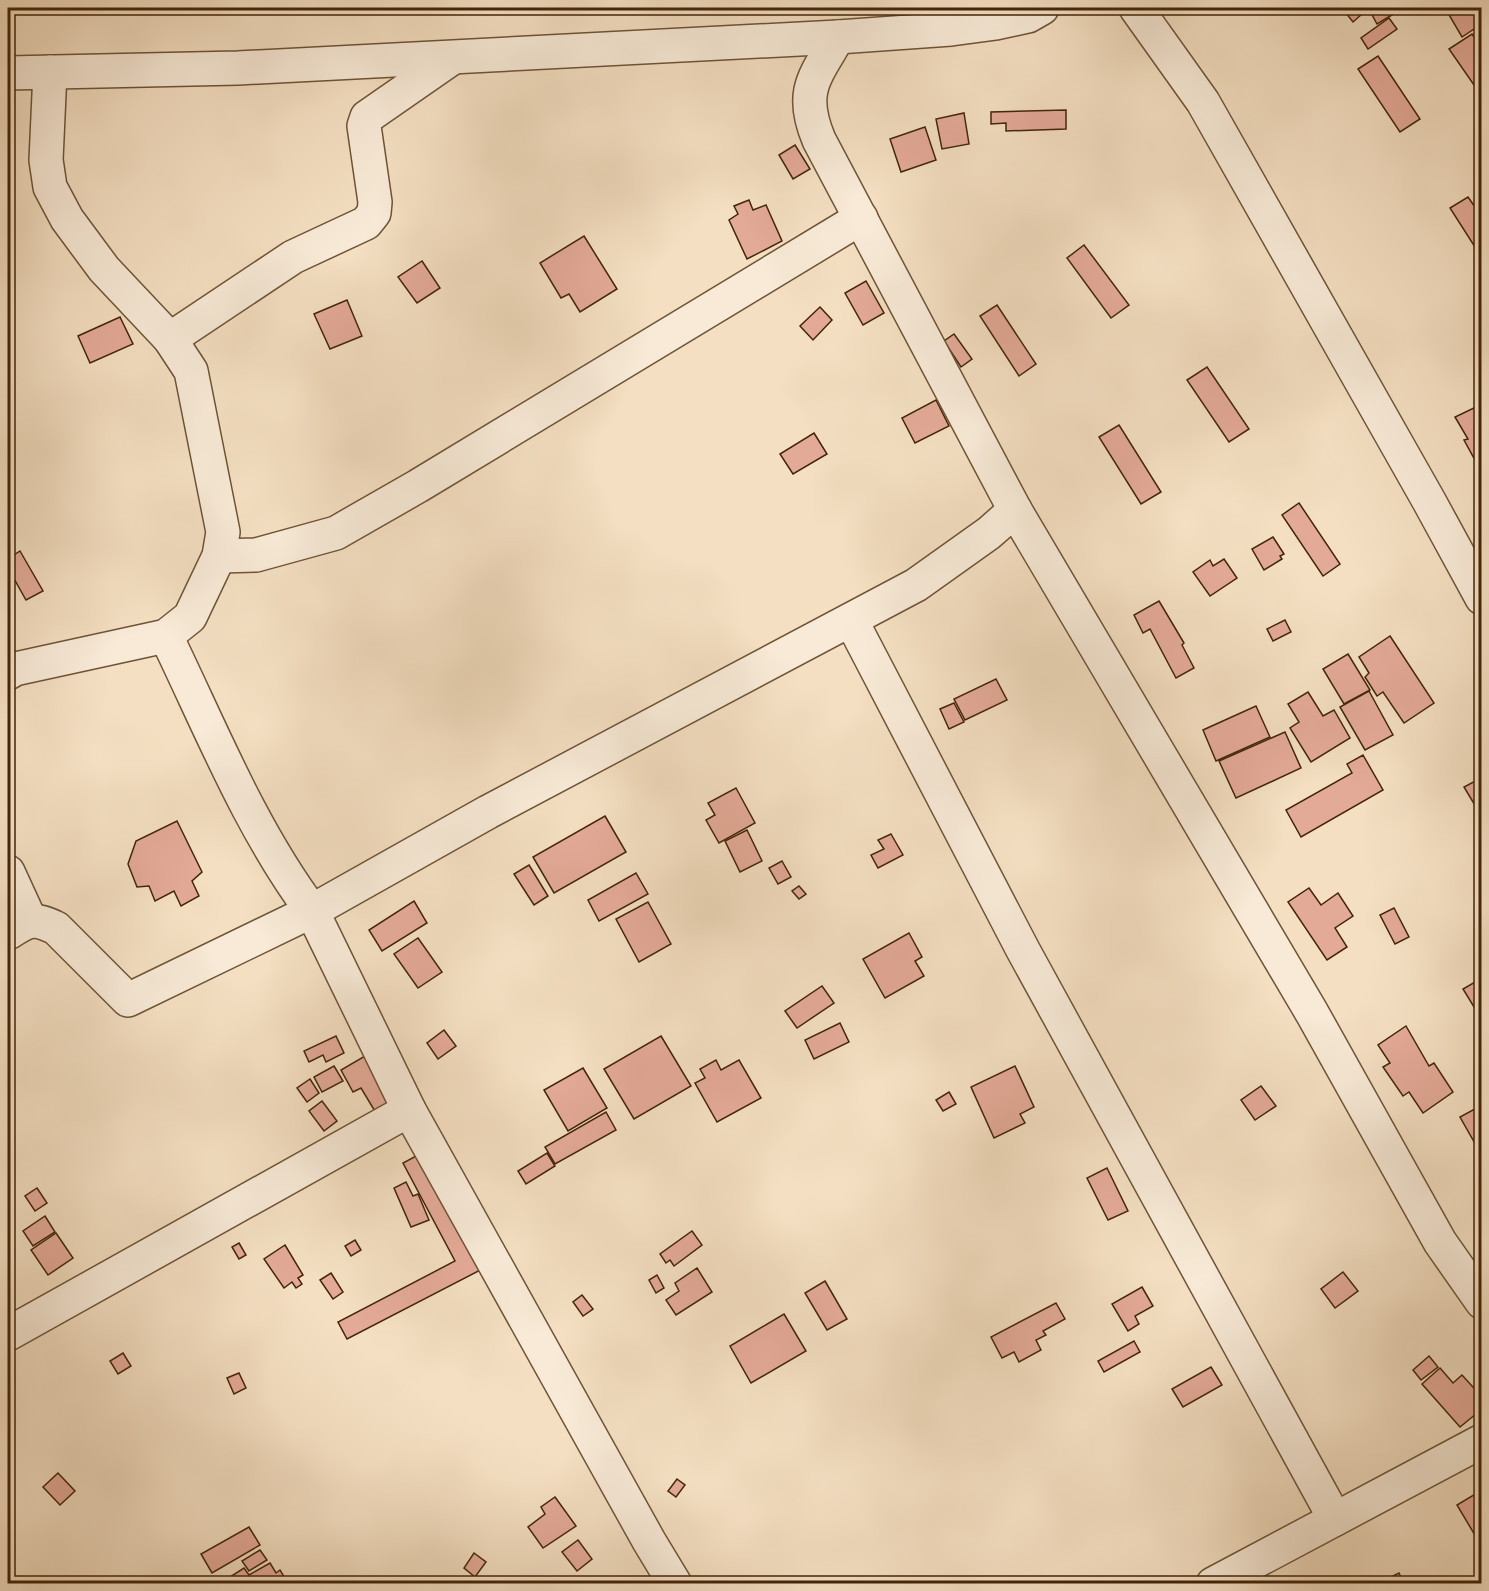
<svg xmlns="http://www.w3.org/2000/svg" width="1489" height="1591" viewBox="0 0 1489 1591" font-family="'Libre Bodoni',serif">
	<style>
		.building { fill: #e4aa98; stroke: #422509; stroke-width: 1.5 }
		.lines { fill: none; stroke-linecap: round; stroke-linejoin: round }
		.minor-casing { stroke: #6e5437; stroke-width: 36 }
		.minor { stroke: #f8ead7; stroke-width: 33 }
	</style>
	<rect width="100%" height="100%" fill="#f4dfc2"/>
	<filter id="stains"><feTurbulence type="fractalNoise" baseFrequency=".00333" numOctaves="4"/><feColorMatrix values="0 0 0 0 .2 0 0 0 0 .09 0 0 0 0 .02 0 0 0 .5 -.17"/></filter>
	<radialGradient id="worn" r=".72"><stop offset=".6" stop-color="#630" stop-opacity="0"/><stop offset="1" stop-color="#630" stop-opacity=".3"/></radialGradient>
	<g class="building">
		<path d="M 1342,8 L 1357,8 L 1362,14 L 1353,22 Z"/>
		<path d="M 1375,8 L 1395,8 L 1397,12 L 1377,24 L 1370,11 Z"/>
		<path d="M 1445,8 L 1474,8 L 1482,21 L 1482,42 L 1474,29 L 1462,37 Z"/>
		<path d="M 1389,18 L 1397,29 L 1368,49 L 1361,38 Z"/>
		<path d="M 1472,34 L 1482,48 L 1482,80 L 1474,85 L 1449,49 Z"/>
		<path d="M 1378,56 L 1420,119 L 1400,132 L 1358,69 Z"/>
		<path d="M 1066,110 L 1066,129 L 1006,131 L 1006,123 L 991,124 L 991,112 Z"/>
		<path d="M 964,113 L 969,144 L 942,149 L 936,119 Z"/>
		<path d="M 925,127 L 936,160 L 901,172 L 890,139 Z"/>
		<path d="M 795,145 L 810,169 L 793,179 L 779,155 Z"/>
		<path d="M 1468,197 L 1482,217 L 1482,258 L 1450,208 Z"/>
		<path d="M 749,200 L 753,210 L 766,205 L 782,241 L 747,259 L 729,220 L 738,214 L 734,206 Z"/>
		<path d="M 584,236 L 617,289 L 580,312 L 569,294 L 561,298 L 540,263 Z"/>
		<path d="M 1084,245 L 1129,305 L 1111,318 L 1067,258 Z"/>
		<path d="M 422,261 L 440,288 L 417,303 L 398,277 Z"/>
		<path d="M 866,281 L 884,313 L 863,325 L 845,293 Z"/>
		<path d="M 347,300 L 362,336 L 330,349 L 314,314 Z"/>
		<path d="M 997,305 L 1036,364 L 1019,376 L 980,316 Z"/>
		<path d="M 820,307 L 832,320 L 813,340 L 800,326 Z"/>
		<path d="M 120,317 L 133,344 L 90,363 L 78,336 Z"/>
		<path d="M 954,334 L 972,359 L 961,367 L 944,341 Z"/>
		<path d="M 1207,367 L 1249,429 L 1229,442 L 1187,380 Z"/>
		<path d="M 936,400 L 949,426 L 915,443 L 902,418 Z"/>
		<path d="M 1478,406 L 1482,414 L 1482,458 L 1475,460 L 1464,440 L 1468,439 L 1455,417 Z"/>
		<path d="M 1119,425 L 1161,492 L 1141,504 L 1099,437 Z"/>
		<path d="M 814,433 L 827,454 L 793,474 L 780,454 Z"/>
		<path d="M 1299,503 L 1340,564 L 1323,576 L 1282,515 Z"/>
		<path d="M 1273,537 L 1284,554 L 1280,556 L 1282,559 L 1264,570 L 1252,549 Z"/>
		<path d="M 20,551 L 43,591 L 26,600 L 8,568 L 8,559 Z"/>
		<path d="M 1224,559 L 1237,578 L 1210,596 L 1193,572 L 1210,560 L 1213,566 Z"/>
		<path d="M 1159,601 L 1184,643 L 1182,645 L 1194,668 L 1176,678 L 1150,629 L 1143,633 L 1134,615 Z"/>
		<path d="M 1285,620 L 1291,632 L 1273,641 L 1267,629 Z"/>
		<path d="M 1390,636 L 1434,703 L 1404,723 L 1383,692 L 1377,696 L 1365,677 L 1369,673 L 1359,657 Z"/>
		<path d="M 1348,654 L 1370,690 L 1344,704 L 1323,669 Z"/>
		<path d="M 996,679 L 1007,700 L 965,720 L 954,699 Z"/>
		<path d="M 1369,691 L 1393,735 L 1365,750 L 1340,707 Z"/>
		<path d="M 1308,692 L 1323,716 L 1334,710 L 1350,738 L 1311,762 L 1290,728 L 1299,722 L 1288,704 Z"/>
		<path d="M 954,703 L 964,722 L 949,729 L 940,709 Z"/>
		<path d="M 1256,706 L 1270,737 L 1216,761 L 1203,730 Z"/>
		<path d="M 1285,732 L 1301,768 L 1236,798 L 1219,761 Z"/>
		<path d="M 1363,755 L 1383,790 L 1301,837 L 1286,810 L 1352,773 L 1347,764 Z"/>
		<path d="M 1481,778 L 1482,778 L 1482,817 L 1464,787 Z"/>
		<path d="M 736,788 L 755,823 L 719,843 L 706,820 L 715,815 L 708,803 Z"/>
		<path d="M 605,816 L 626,852 L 554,893 L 533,857 Z"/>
		<path d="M 177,821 L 202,872 L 192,881 L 199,896 L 181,906 L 174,891 L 155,901 L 149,886 L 137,887 L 128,864 L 136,841 Z"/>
		<path d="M 747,830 L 762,861 L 740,872 L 725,841 Z"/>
		<path d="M 891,834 L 903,855 L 878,868 L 871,855 L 884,849 L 878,840 Z"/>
		<path d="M 782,861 L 791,877 L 778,884 L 769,868 Z"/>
		<path d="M 529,865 L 548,896 L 534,905 L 514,874 Z"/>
		<path d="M 636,873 L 648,894 L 599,921 L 588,900 Z"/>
		<path d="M 799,886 L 806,894 L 799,899 L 792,891 Z"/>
		<path d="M 1309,888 L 1321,905 L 1338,893 L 1353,916 L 1335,928 L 1347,947 L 1327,960 L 1288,902 Z"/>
		<path d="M 414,901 L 427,923 L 382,951 L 369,930 Z"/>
		<path d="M 648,902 L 671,944 L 639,962 L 616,919 Z"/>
		<path d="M 1394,908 L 1409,937 L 1395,944 L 1380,915 Z"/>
		<path d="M 909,933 L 922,957 L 915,961 L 924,976 L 885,998 L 863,959 Z"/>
		<path d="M 418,938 L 442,972 L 418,988 L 394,954 Z"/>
		<path d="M 1482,978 L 1482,1020 L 1463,989 Z"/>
		<path d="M 822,986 L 834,1003 L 797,1028 L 785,1011 Z"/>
		<path d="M 840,1023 L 849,1042 L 814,1059 L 805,1040 Z"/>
		<path d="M 1406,1026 L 1429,1066 L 1434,1063 L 1453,1092 L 1423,1113 L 1409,1092 L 1403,1096 L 1383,1067 L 1390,1063 L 1378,1045 Z"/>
		<path d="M 444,1030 L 456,1046 L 438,1059 L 427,1043 Z"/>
		<path d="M 336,1036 L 344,1053 L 326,1062 L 323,1055 L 309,1062 L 304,1051 Z"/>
		<path d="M 661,1036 L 691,1086 L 634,1119 L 604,1069 Z"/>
		<path d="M 365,1056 L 393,1104 L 376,1113 L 361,1088 L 353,1092 L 341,1070 Z"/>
		<path d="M 716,1060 L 721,1070 L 739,1060 L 761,1098 L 717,1122 L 695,1083 L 705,1078 L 700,1069 Z"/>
		<path d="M 334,1066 L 343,1081 L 322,1092 L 314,1077 Z"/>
		<path d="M 1015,1066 L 1034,1107 L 1020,1114 L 1025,1123 L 994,1138 L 971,1087 Z"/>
		<path d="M 583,1068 L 607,1108 L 568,1131 L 544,1090 Z"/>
		<path d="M 310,1079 L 319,1093 L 307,1102 L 297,1088 Z"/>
		<path d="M 1261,1086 L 1276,1106 L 1255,1120 L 1241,1100 Z"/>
		<path d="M 949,1092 L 956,1104 L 943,1111 L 936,1100 Z"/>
		<path d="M 322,1101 L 337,1121 L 324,1131 L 309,1111 Z"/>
		<path d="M 1482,1105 L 1482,1153 L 1481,1154 L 1460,1117 Z"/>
		<path d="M 606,1112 L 616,1130 L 555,1164 L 545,1147 Z"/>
		<path d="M 429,1149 L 490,1265 L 347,1339 L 338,1322 L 455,1261 L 403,1163 Z"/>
		<path d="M 547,1153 L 555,1166 L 526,1184 L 518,1171 Z"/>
		<path d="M 1107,1168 L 1128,1211 L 1108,1220 L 1087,1178 Z"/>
		<path d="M 406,1182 L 413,1196 L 418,1194 L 429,1220 L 411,1227 L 394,1188 Z"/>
		<path d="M 37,1188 L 47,1203 L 35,1211 L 25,1196 Z"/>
		<path d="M 45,1216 L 55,1232 L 33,1246 L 23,1231 Z"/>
		<path d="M 692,1231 L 702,1245 L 674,1266 L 670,1260 L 666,1263 L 660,1254 Z"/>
		<path d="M 56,1233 L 73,1258 L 48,1275 L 31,1250 Z"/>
		<path d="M 355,1240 L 361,1250 L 351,1256 L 345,1246 Z"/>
		<path d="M 239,1243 L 246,1255 L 239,1259 L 232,1247 Z"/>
		<path d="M 285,1245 L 303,1275 L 298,1278 L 302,1284 L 296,1288 L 292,1282 L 284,1288 L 264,1259 Z"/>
		<path d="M 697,1268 L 712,1292 L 676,1315 L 666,1300 L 679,1291 L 675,1283 Z"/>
		<path d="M 1343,1272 L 1358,1291 L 1335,1308 L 1321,1289 Z"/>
		<path d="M 331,1273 L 343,1292 L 333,1299 L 320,1280 Z"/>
		<path d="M 657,1275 L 664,1288 L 656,1293 L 649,1280 Z"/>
		<path d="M 825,1281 L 847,1319 L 827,1330 L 805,1293 Z"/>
		<path d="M 1142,1287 L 1153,1306 L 1135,1316 L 1139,1324 L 1128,1331 L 1112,1304 Z"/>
		<path d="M 582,1295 L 593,1309 L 583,1316 L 573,1302 Z"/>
		<path d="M 1056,1303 L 1065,1319 L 1043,1331 L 1046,1335 L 1036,1340 L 1041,1350 L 1019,1362 L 1014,1352 L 1002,1358 L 991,1337 Z"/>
		<path d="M 784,1314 L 806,1351 L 751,1383 L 730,1346 Z"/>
		<path d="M 1134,1341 L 1140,1352 L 1104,1372 L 1098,1361 Z"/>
		<path d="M 123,1353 L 131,1366 L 118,1374 L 110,1361 Z"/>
		<path d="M 1429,1356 L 1438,1367 L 1421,1380 L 1413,1370 Z"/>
		<path d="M 1211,1367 L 1222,1385 L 1183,1407 L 1172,1389 Z"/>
		<path d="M 1440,1368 L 1453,1383 L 1462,1375 L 1482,1397 L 1482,1409 L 1460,1427 L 1422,1384 Z"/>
		<path d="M 239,1373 L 246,1388 L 234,1394 L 227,1378 Z"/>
		<path d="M 58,1473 L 75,1491 L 60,1505 L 43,1487 Z"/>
		<path d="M 677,1479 L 685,1485 L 676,1497 L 668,1491 Z"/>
		<path d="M 1477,1493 L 1482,1501 L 1482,1547 L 1457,1505 Z"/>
		<path d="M 555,1497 L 576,1526 L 543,1548 L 528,1527 L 545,1514 L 541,1507 Z"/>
		<path d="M 249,1527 L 260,1545 L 212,1573 L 201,1554 Z"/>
		<path d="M 578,1540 L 592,1559 L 577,1571 L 562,1552 Z"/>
		<path d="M 260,1550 L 267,1560 L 249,1571 L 242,1561 Z"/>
		<path d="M 474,1553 L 486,1562 L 475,1577 L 464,1568 Z"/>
		<path d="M 270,1563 L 276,1573 L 280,1570 L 288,1583 L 219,1584 L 244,1568 L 249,1575 Z"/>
		<path d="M 1399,1573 L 1404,1584 L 1379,1583 Z"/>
	</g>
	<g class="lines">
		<defs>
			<g id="minor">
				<path d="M 1136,8 L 1203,102 L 1429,501 L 1482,598"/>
				<path d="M 838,37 C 814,78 799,92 819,140 L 1015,510 L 1312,1013 L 1440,1242 L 1482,1302"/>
				<path d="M 8,73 L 238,68 L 838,37 L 951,29 L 996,23 L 1028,16 L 1042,8"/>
				<path d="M 170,339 L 293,257 L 366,223 L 374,213 L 375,202 L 364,126 L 367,117 L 452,58"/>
				<path d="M 219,556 L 256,555 L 336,533 L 418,486 L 861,218"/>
				<path d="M 851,620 L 1023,950 L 1335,1519"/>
				<path d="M 8,673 L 15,669 L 166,636 L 190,617 L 219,556 L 223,532 L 191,371 L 170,339 L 104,269 L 67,219 L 50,187 L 46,160 L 50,72"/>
				<path d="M 8,872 L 30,920"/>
				<path d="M 8,933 C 29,920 32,917 56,928 L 128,1000 L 312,911 C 250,828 211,729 166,636"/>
				<path d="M 8,1334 L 409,1110"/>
				<path d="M 675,1584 L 649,1541 L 409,1110 L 312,911 L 488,812 L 916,585 L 989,533 L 1015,510"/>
				<path d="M 1213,1584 L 1482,1441"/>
			</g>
		</defs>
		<use href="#minor" class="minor-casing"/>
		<use href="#minor" class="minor"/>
	</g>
	<rect width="1489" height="1591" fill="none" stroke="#f4dfc2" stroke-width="30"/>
	<rect x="9" y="9" width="1471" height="1573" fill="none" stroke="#422509" stroke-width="3"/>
	<rect x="15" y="15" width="1459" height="1561" fill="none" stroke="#422509" stroke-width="1.5"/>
	<rect width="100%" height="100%" filter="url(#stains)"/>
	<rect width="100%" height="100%" fill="url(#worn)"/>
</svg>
